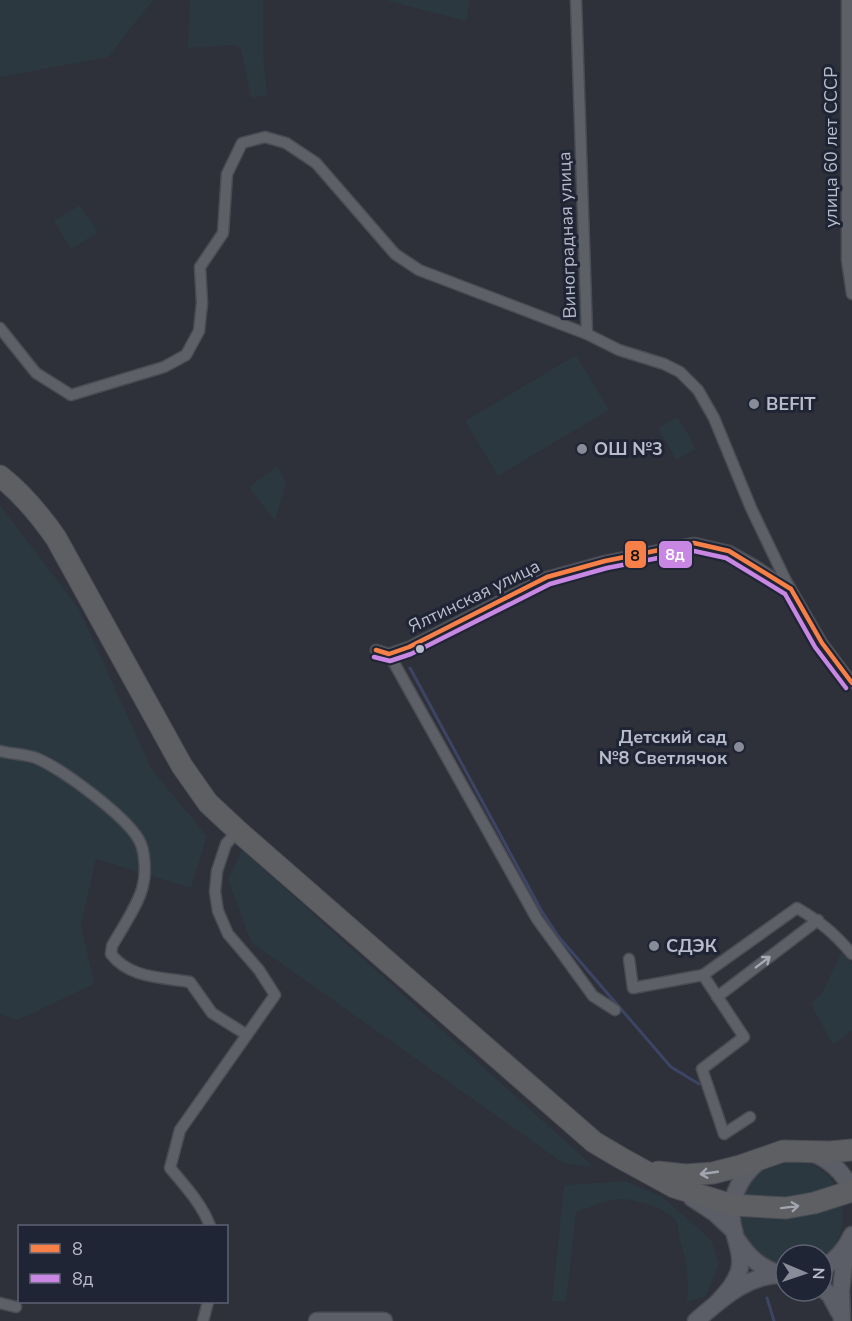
<svg xmlns="http://www.w3.org/2000/svg" width="852" height="1321" viewBox="0 0 852 1321" font-family="'Nunito Sans',sans-serif">
	<style>
		.green { fill: #2b3840 }
		.lines { fill: none; stroke-linecap: round; stroke-linejoin: round }
		.stream { stroke: #3d4564; stroke-width: 3 }
		.street-casing { stroke: #4a4c53; stroke-width: 13 }
		.secondary-casing { stroke: #4a4c53; stroke-width: 19 }
		.highway-casing { stroke: #4b4c55; stroke-width: 23 }
		.street { stroke: #5e6068; stroke-width: 10 }
		.secondary { stroke: #5c5e67; stroke-width: 16 }
		.highway { stroke: #5d5f62; stroke-width: 21 }
		.bus-1-casing { stroke: #202535; stroke-width: 9 }
		.bus-2-casing { stroke: #202535; stroke-width: 9 }
		.bus-1 { stroke: #f78048; stroke-width: 4.5 }
		.bus-2 { stroke: #c787e3; stroke-width: 4.5 }
		.oneway { stroke: #a7aab6 }
		.oneway2 { stroke: #a2a5b0 }
		.poi-dot { fill: #888b98; stroke: #202535; stroke-width: 2 }
		.bus-dot { fill: #b9bcca; stroke: #202535; stroke-width: 2 }
		.labels { text-anchor: middle; stroke-width: 6; stroke-linejoin: round; paint-order: stroke }
		.street-label { font-size: 18px; fill: #b9bcca; stroke: #202535 }
		.poi-label { font-size: 18px; font-weight: bold; fill: #b9bcca; stroke: #202535; text-anchor: start }
		.line-badge { stroke: #202535; stroke-width: 2 }
		.badge-label { font-size: 16px; text-anchor: middle; font-weight: bold; fill: #fff }
		.pale-badge-label { font-size: 16px; text-anchor: middle; font-weight: bold; fill: #111 }
	</style>
	<rect width="100%" height="100%" fill="#2e303a"/>
	<g class="green">
		<path d="M 0,0 L 153,0 L 108,57 L 0,77 Z"/>
		<path d="M 190,0 L 263,0 L 263,53 L 267,95 L 251,98 L 241,49 L 234,45 L 188,48 Z"/>
		<path d="M 385,0 L 470,0 L 466,21 Z"/>
		<path d="M 80,205 L 98,232 L 71,249 L 54,221 Z"/>
		<path d="M 576,355 L 609,410 L 498,476 L 465,421 Z"/>
		<path d="M 678,417 L 696,449 L 676,460 L 658,428 Z"/>
		<path d="M 277,466 L 286,482 L 275,521 L 249,487 Z"/>
		<path d="M 0,505 L 79,609 L 152,770 L 207,836 L 191,888 L 96,859 L 81,925 L 94,984 L 18,1020 L 0,1014 Z"/>
		<path d="M 242,850 L 594,1167 L 563,1163 L 251,942 L 228,879 Z"/>
		<path d="M 842,951 L 852,964 L 852,1031 L 833,1045 L 811,1004 L 822,993 Z"/>
		<path d="M 806,1160 L 829,1176 L 836,1187 L 796,1199 L 742,1196 C 760,1163 769,1161 806,1160 Z"/>
		<path d="M 626,1181 L 663,1197 L 711,1240 L 719,1263 L 706,1296 L 687,1302 C 689,1276 687,1262 679,1238 C 677,1232 680,1227 676,1221 C 668,1209 635,1199 621,1199 C 610,1199 588,1208 576,1212 L 566,1301 L 552,1301 L 564,1185 Z"/>
		<path d="M 842,1202 C 846,1224 840,1245 822,1258 L 822,1255 L 786,1255 L 786,1265 C 759,1264 741,1240 739,1215 Z"/>
	</g>
	<g class="lines">
		<g class="stream">
			<path d="M 410,668 L 541,910 L 558,936 L 671,1067 L 699,1084"/>
			<path d="M 767,1298 L 774,1321"/>
		</g>
		<defs>
			<g id="street">
				<path d="M 576,0 L 587,334 L 619,350 L 664,364 L 680,372 L 698,390 L 714,418 L 751,508 L 786,581 L 822,643 L 852,683"/>
				<path d="M 847,0 L 847,260 L 852,294"/>
				<path d="M 0,328 L 36,373 L 71,395 L 164,367 L 186,355 L 199,331 L 202,303 L 200,267 L 223,233 L 227,174 L 242,143 L 265,137 L 286,143 L 316,163 L 395,254 L 419,270 L 587,334"/>
				<path d="M 376,650 L 389,654 L 537,919 L 593,996 L 615,1010"/>
				<path d="M 389,654 L 409,647 L 547,577 L 605,561 L 694,543 L 729,551 L 754,565 L 787,587"/>
				<path d="M 0,751 C 12,754 25,754 36,758 C 61,768 131,819 141,844 C 145,855 146,874 143,885 C 140,902 121,930 112,946 L 111,954 C 130,979 163,977 190,982 L 212,1013 L 247,1035"/>
				<path d="M 629,959 L 633,988 L 703,975 L 797,908 C 821,922 834,933 852,954"/>
				<path d="M 703,975 L 744,1037 L 702,1069 L 724,1134 L 750,1117"/>
				<path d="M 717,997 L 818,920"/>
				<path d="M 210,1226 C 202,1204 185,1186 170,1168 L 180,1130 L 275,995 L 259,970 L 228,934 L 218,911 L 215,892 L 217,871 L 226,844 L 238,831"/>
				<path d="M 0,1303 L 16,1307"/>
				<path d="M 203,1321 L 208,1302"/>
			</g>
			<g id="secondary">
				<path d="M 812,1153 C 831,1160 843,1172 852,1190"/>
				<path d="M 692,1198 L 715,1213 L 734,1231"/>
				<path d="M 738,1241 C 749,1258 761,1268 780,1274"/>
				<path d="M 822,1268 C 836,1261 845,1250 852,1235"/>
				<path d="M 822,1288 L 830,1295 L 839,1312"/>
				<path d="M 718,1302 C 726,1293 735,1284 739,1271 C 743,1258 737,1244 734,1231 C 726,1204 738,1178 759,1161"/>
				<path d="M 317,1321 L 384,1321"/>
				<path d="M 696,1321 C 721,1299 750,1272 786,1275"/>
				<path d="M 842,1321 L 841,1291 L 846,1247"/>
			</g>
			<g id="highway">
				<path d="M 0,476 C 23,494 40,515 56,538 L 182,766 L 208,803 L 238,831 L 594,1142 L 621,1158 L 674,1187 L 732,1205 L 786,1208 L 814,1203 L 852,1191"/>
				<path d="M 658,1172 L 686,1175 L 713,1173 L 740,1166 L 783,1151 L 830,1152 L 852,1150"/>
			</g>
		</defs>
		<use href="#street" class="street-casing"/>
		<use href="#secondary" class="secondary-casing"/>
		<use href="#highway" class="highway-casing"/>
		<use href="#street" class="street"/>
		<use href="#secondary" class="secondary"/>
		<use href="#highway" class="highway"/>
		<defs>
			<path id="bus-1" d="M 376,650 L 389,654 L 409,647 L 547,577 L 605,561 L 694,543 L 729,551 L 791,589 L 822,643 L 852,683"/>
			<path id="bus-2" d="M 374,657 L 390,661 L 411,654 L 550,584 L 607,568 L 694,551 L 726,558 L 785,594 L 815,647 L 846,688"/>
		</defs>
		<use href="#bus-1" class="bus-1-casing"/>
		<use href="#bus-2" class="bus-2-casing"/>
		<use href="#bus-1" class="bus-1"/>
		<use href="#bus-2" class="bus-2"/>
	</g>
	<defs><path id="oneway-shaft" d="M-6 0H5M1.5-3L5.5 0L1.5 3" fill="none" stroke-width="1.6" stroke-linecap="round" stroke-linejoin="round" transform="scale(1.5)"/></defs>
	<use class="oneway" href="#oneway-shaft" transform="translate(763 962) rotate(-37)"/>
	<g class="oneway2">
		<use href="#oneway-shaft" transform="translate(709 1173) rotate(172)"/>
		<use href="#oneway-shaft" transform="translate(790 1207) rotate(-7)"/>
	</g>
	<g class="poi-dot">
		<circle cx="754" cy="404" r="6"/>
		<circle cx="582" cy="449" r="6"/>
		<circle cx="739" cy="747" r="6"/>
		<circle cx="654" cy="946" r="6"/>
	</g>
	<circle class="bus-dot" cx="420" cy="649" r="5"/>
	<g class="labels">
		<g class="street-label">
			<text transform="translate(831 147) rotate(-90)" y="6">улица 60 лет СССР</text>
			<text transform="translate(567 235) rotate(-92)" y="6">Виноградная улица</text>
			<text transform="translate(474 596) rotate(-26)" y="6">Ялтинская улица</text>
		</g>
		<g class="poi-label">
			<text x="766" y="410">BEFIT</text>
			<text x="594" y="455">ОШ №3</text>
			<text x="727" y="743" text-anchor="end">Детский сад<tspan x="727" dy="21">№8 Светлячок</tspan></text>
			<text x="666" y="952">СДЭК</text>
		</g>
	</g>
	<g class="line-badge">
		<rect x="658" y="540" width="35" height="29" rx="6" fill="#c787e3"/>
		<rect x="624" y="540" width="23" height="29" rx="6" fill="#f78048"/>
	</g>
	<g class="badge-label">
		<text x="675" y="560">8д</text>
	</g>
	<g class="pale-badge-label">
		<text x="635" y="561">8</text>
	</g>
	<rect x="18" y="1225" width="210" height="78" fill="#202535" stroke="#5d6171" stroke-width="1.5"/>
	<rect x="30" y="1244" width="30" height="9" fill="#f78048" stroke="#5d6171" stroke-width="1.5"/>
	<text x="72" y="1255" font-size="18" fill="#b9bcca">8</text>
	<rect x="30" y="1274" width="30" height="9" fill="#c787e3" stroke="#5d6171" stroke-width="1.5"/>
	<text x="72" y="1285" font-size="18" fill="#b9bcca">8д</text>
	<g transform="translate(804 1273) rotate(92)"><circle r="28" fill="#202535" stroke="#5d6171" stroke-width="1.5"/>
	<path d="M0-4.5L10 22L0 15L-10 22Z" fill="#888b98"/>
	<text y="-9" font-size="16" font-weight="bold" text-anchor="middle" fill="#b9bcca">N</text>
	</g>
</svg>
